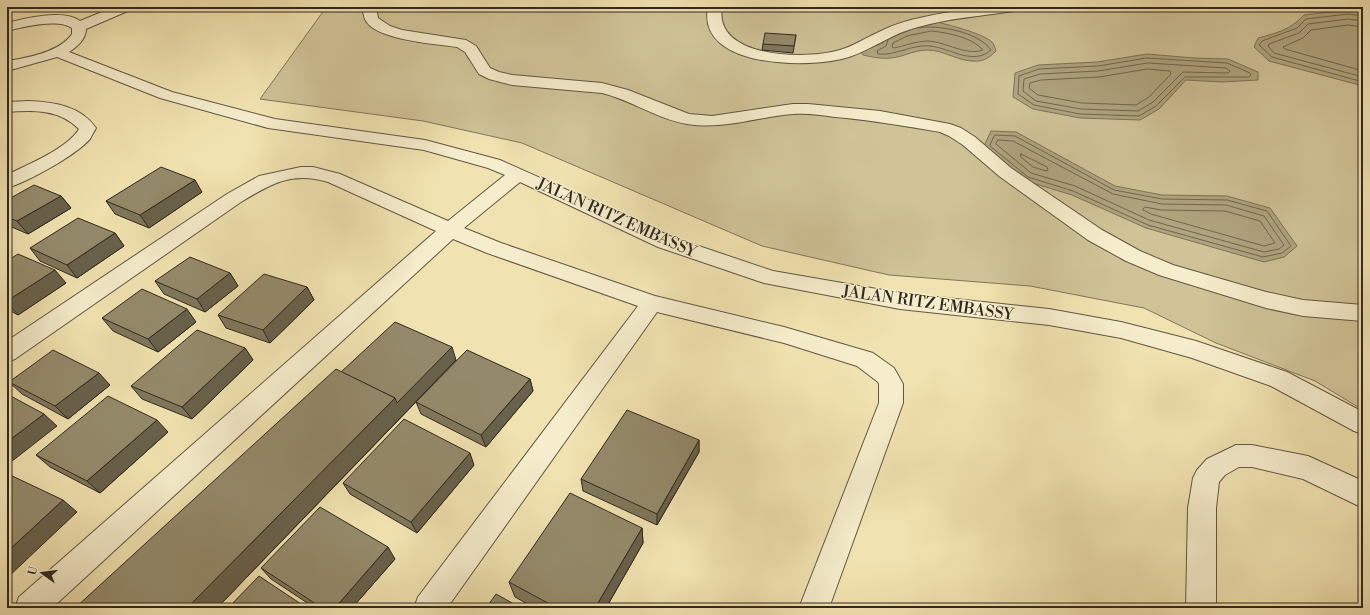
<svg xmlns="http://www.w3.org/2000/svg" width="1370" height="615" viewBox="0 0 1370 615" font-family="'Libre Bodoni',serif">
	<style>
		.green { fill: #d0c398; stroke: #80765c }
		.water { fill: #afa47f; stroke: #7c7359 }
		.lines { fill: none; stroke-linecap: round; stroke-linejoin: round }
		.shore { stroke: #70664f; stroke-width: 1 }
		.minor-casing { stroke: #605844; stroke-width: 2 }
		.minor { fill: #f6edcc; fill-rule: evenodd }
		.wall { fill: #7f775c; stroke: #30291f }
		.shaded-wall { fill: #68614b; stroke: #30291f }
		.building { fill: #948a6b; stroke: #30291f }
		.labels { text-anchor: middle; stroke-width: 3; stroke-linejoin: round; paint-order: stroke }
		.street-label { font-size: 16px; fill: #30291f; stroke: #f6edcc }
	</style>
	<rect width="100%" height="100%" fill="#f1e3b1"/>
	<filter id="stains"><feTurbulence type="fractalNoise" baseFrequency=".005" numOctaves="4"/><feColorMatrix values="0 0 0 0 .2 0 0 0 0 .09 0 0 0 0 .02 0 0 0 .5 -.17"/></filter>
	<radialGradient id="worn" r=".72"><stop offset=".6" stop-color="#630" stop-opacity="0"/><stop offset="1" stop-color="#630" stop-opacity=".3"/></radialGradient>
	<path class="green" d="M 331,7 L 1363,7 L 1363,410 L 1315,381 L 1216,343 L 1144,308 L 1030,286 L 889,275 L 762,246 L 522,143 L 423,121 L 260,99 L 322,13 Z"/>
	<g class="water">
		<path d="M 1348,10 L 1363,12 L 1363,86 L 1269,61 L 1254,47 L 1258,38 C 1277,33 1290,30 1304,15 Z"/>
		<path d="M 932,21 C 946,24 982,33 992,42 C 994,44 995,48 996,51 C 991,56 985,61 978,61 C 960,63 945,50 927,50 C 914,50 903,57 891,58 C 881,59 872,57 863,55 L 860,51 C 867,46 876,47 883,43 L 883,38 Z"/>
		<path d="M 1147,54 L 1194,58 L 1228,59 L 1258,72 L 1258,80 L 1222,82 L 1186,80 L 1159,109 L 1140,120 L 1080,118 L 1033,109 L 1013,97 L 1015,73 L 1038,65 L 1097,62 Z"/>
		<path d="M 991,131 L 1016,132 L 1115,186 L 1162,195 L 1227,196 L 1270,208 L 1297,246 L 1284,257 L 1264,262 L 1146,228 L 1072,195 L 1026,181 L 984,146 Z"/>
	</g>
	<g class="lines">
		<g class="shore">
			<path d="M 1363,16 L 1348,14 L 1306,19 L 1297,28 L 1262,41 L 1259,45 L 1272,57 L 1363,82"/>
			<path d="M 1363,21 L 1348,19 L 1308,24 L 1299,33 L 1269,44 L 1268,46 L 1274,53 L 1363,77"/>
			<path d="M 1363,27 L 1348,25 L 1311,30 L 1303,38 L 1283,47 L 1285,49 L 1363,71"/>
			<path d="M 932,31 C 948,33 972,37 983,50 C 965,56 947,42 928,41 C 917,41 904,46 894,48 L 892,47 L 893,43 L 907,36 Z"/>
			<path d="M 888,40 L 886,46 L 877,51 L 878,54 C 896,56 912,44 930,46 C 950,48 973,66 991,50 C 979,32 937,24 917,28"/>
			<path d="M 1147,58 L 1227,63 L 1250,73 L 1251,75 L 1249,77 L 1185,77 L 1156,106 L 1139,116 L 1080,114 L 1034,105 L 1018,94 L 1019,76 L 1039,69 L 1098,66 Z"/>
			<path d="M 1148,63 L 1226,68 L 1230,71 L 1228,73 L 1183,72 L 1153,102 L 1138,111 L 1081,109 L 1036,101 L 1023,91 L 1024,79 L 1040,74 L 1098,71 Z"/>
			<path d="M 1148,69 L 1170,71 L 1171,74 L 1149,97 L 1136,105 L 1082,103 L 1038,95 L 1029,88 L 1030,83 L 1041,80 L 1099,77 Z"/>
			<path d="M 995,135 L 1015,136 L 1114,190 L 1162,199 L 1227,200 L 1267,211 L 1291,246 L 1282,253 L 1263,257 L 1148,225 L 1073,191 L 1028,177 L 990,146 Z"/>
			<path d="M 998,140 L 1013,141 L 1113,194 L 1162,204 L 1226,205 L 1264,216 L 1284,245 L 1279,249 L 1264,252 L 1149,220 L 1075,186 L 1031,173 L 996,144 Z"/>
			<path d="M 1021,154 L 1047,167 L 1048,170 L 1046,171 L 1033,167 L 1021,157 Z"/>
			<path d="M 1145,207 L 1161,210 L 1225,211 L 1260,221 L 1275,243 L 1264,246 L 1151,214 L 1143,210 Z"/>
		</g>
		<defs>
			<g id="minor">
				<path d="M 114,7 L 132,7 L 130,10 L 86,29 C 86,39 77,47 69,52 L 172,92 L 275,119 L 425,140 L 500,160 L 672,237 L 773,271 L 900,293 L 1049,309 L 1121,322 L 1196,341 L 1287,372 L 1363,412 L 1363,434 L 1354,431 L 1271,386 L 1192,358 L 1121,338 L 1049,325 L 900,309 L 764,283 L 658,247 L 520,182 L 464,228 L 501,243 L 655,296 L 784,327 L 873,353 L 894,368 L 903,384 L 903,403 L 829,608 L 799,608 L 879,403 L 879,384 L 878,382 L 857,366 L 784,343 L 657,312 L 447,608 L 414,608 L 418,597 L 638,306 L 487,253 L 453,239 L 52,608 L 15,608 L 19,597 L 436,231 L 328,182 C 291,171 271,184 241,202 L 15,359 L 7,362 L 7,341 L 227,194 L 259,176 L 301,167 L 313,167 L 340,174 L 448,221 L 505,175 L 488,168 L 424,150 L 268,128 L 160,98 L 57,57 L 7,71 L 7,61 C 27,58 60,52 72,34 L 72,28 C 58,18 22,27 7,31 L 7,23 C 26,18 64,9 80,21 Z"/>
				<path d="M 367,7 L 381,7 L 377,12 L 378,18 L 390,26 L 402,30 L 466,40 L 476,46 L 490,68 L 499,72 L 512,75 L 602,83 L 628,90 L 689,114 L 712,116 L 793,104 L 808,104 L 880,111 L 950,124 L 961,128 L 975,137 L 1011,168 L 1102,230 L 1140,251 L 1173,265 L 1266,292 L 1303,300 L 1363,305 L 1363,321 L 1303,316 L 1266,308 L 1159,275 L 1126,261 L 1088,240 L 999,176 L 963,145 L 949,136 L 940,132 C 905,126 871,120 835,117 C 821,115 807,113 793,114 C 757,117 723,130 687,124 C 657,119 631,100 602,93 L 512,85 L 489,79 L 479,74 L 465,52 L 457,47 C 436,44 377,40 366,21 C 364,18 364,15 363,12 Z"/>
				<path d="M 708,7 L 722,7 C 713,59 807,60 840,50 C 854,46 867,37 881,31 C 895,24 909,20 924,17 C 956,10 988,7 1021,7 L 1019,10 L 1014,11 C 982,16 949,18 918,27 C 893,33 873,49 849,57 C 812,69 696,69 708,7 Z"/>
				<path d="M 29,101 C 54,102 81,106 96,128 C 94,132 92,135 90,139 C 76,155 28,182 7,188 L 7,175 C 28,164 67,149 79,129 C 59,109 33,110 7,112 L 7,102 Z"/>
				<path d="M 1236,445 L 1252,445 L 1308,456 L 1363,481 L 1363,508 L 1303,479 L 1252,467 L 1239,467 L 1225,475 L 1219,482 L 1216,508 L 1216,608 L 1186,608 L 1188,508 L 1193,478 L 1197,470 L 1207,459 Z"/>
			</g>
		</defs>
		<use href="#minor" class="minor-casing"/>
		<use href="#minor" class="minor"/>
	</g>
	<g class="wall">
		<path d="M 796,35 L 793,53 L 762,50 L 763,44 Z"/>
		<path d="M 202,192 L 149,228 L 115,214 L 106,201 Z"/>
		<path d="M 61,196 L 71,208 L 28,234 L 7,225 L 7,200 Z"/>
		<path d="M 115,233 L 124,246 L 77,278 L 40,261 L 30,248 Z"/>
		<path d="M 7,261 L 66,283 L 18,315 L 7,309 Z"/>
		<path d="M 230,273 L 238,286 L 205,312 L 164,294 L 155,281 Z"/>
		<path d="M 307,287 L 314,300 L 270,343 L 226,328 L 218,315 Z"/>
		<path d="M 102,318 L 196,322 L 158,352 L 113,331 Z"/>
		<path d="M 245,348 L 253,360 L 192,419 L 142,399 L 131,386 Z"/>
		<path d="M 456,360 L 426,391 L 530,379 L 533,391 L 486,447 L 421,414 L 416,402 L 217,608 L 341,372 Z"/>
		<path d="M 9,382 L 110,385 L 68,419 L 22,394 Z"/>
		<path d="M 168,432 L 100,493 L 50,467 L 36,455 Z"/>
		<path d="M 699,440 L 699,452 L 657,525 L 583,491 L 581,479 Z"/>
		<path d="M 474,465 L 417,533 L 350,494 L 343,483 Z"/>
		<path d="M 642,528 L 643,543 L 606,608 L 535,608 L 515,597 L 509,582 Z"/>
		<path d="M 395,559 L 352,608 L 315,608 L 271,579 L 261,568 Z"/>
	</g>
	<g class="shaded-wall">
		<path d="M 195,180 L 202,192 L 149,228 L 140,215 Z"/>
		<path d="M 61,196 L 71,208 L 28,234 L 17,221 Z"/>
		<path d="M 115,233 L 124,246 L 77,278 L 67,265 Z"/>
		<path d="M 55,270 L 66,283 L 18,315 L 7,302 L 7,301 Z"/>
		<path d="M 230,273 L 238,286 L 205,312 L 197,299 Z"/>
		<path d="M 307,287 L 314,300 L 270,343 L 263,330 Z"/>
		<path d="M 187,309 L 196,322 L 158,352 L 148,339 Z"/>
		<path d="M 452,347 L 456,360 L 217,608 L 187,608 L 395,398 Z"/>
		<path d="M 245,348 L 253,360 L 192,419 L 182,407 Z"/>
		<path d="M 99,373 L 110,385 L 68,419 L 55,406 Z"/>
		<path d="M 530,379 L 533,391 L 486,447 L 481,435 Z"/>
		<path d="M 44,414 L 57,426 L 7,465 L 7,442 Z"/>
		<path d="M 157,420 L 168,432 L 100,493 L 87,481 Z"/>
		<path d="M 699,440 L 699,452 L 657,525 L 657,514 Z"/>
		<path d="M 470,453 L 474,465 L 417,533 L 411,522 Z"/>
		<path d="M 63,500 L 77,512 L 7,578 L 7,552 Z"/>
		<path d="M 642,528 L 643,543 L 606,608 L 595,608 Z"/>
		<path d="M 388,547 L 395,559 L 352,608 L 335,608 Z"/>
	</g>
	<g class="building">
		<path d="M 765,33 L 796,35 L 794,46 L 763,44 Z"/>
		<path d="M 161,167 L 195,180 L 140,215 L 106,201 Z"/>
		<path d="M 34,185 L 61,196 L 17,221 L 7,217 L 7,200 Z"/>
		<path d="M 78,218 L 115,233 L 67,265 L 30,248 Z"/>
		<path d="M 18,254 L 55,270 L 7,301 L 7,261 Z"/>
		<path d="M 190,257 L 230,273 L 197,299 L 155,281 Z"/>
		<path d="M 264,274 L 307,287 L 263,330 L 218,315 Z"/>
		<path d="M 142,289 L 187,309 L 148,339 L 102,318 Z"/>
		<path d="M 395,322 L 452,347 L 397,403 L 395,398 L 341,372 Z"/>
		<path d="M 197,330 L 245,348 L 182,407 L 131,386 Z"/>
		<path d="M 53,350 L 99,373 L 55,406 L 9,382 Z"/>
		<path d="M 467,350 L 530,379 L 481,435 L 416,402 Z"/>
		<path d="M 336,369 L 395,398 L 187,608 L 75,608 Z"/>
		<path d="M 7,394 L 44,414 L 7,442 Z"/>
		<path d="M 108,396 L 157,420 L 87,481 L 36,455 Z"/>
		<path d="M 627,410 L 699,440 L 657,514 L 581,479 Z"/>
		<path d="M 404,419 L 470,453 L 411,522 L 343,483 Z"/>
		<path d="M 8,474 L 63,500 L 7,552 L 7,475 Z"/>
		<path d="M 570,493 L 642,528 L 595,608 L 557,608 L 509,582 Z"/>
		<path d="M 320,507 L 388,547 L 335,608 L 322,608 L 261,568 Z"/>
		<path d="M 259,576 L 307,608 L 228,608 Z"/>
		<path d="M 496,594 L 521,608 L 486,608 Z"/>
	</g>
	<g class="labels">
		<g class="street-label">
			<text transform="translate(617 217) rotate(24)" y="6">JALAN RITZ EMBASSY</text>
			<text transform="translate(928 302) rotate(8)" y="6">JALAN RITZ EMBASSY</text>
		</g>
	</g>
	<rect width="1370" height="615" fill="none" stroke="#f1e3b1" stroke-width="24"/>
	<rect x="8" y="8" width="1354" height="599" fill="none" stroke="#30291f" stroke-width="2"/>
	<rect x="12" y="12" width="1346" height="591" fill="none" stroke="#30291f"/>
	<g transform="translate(42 573) rotate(284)" stroke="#f6edcc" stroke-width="3" paint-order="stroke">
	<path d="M0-3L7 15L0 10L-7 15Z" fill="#30291f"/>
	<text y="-6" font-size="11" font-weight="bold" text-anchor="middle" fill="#30291f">U</text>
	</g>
	<rect width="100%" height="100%" filter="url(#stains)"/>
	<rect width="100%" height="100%" fill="url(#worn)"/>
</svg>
